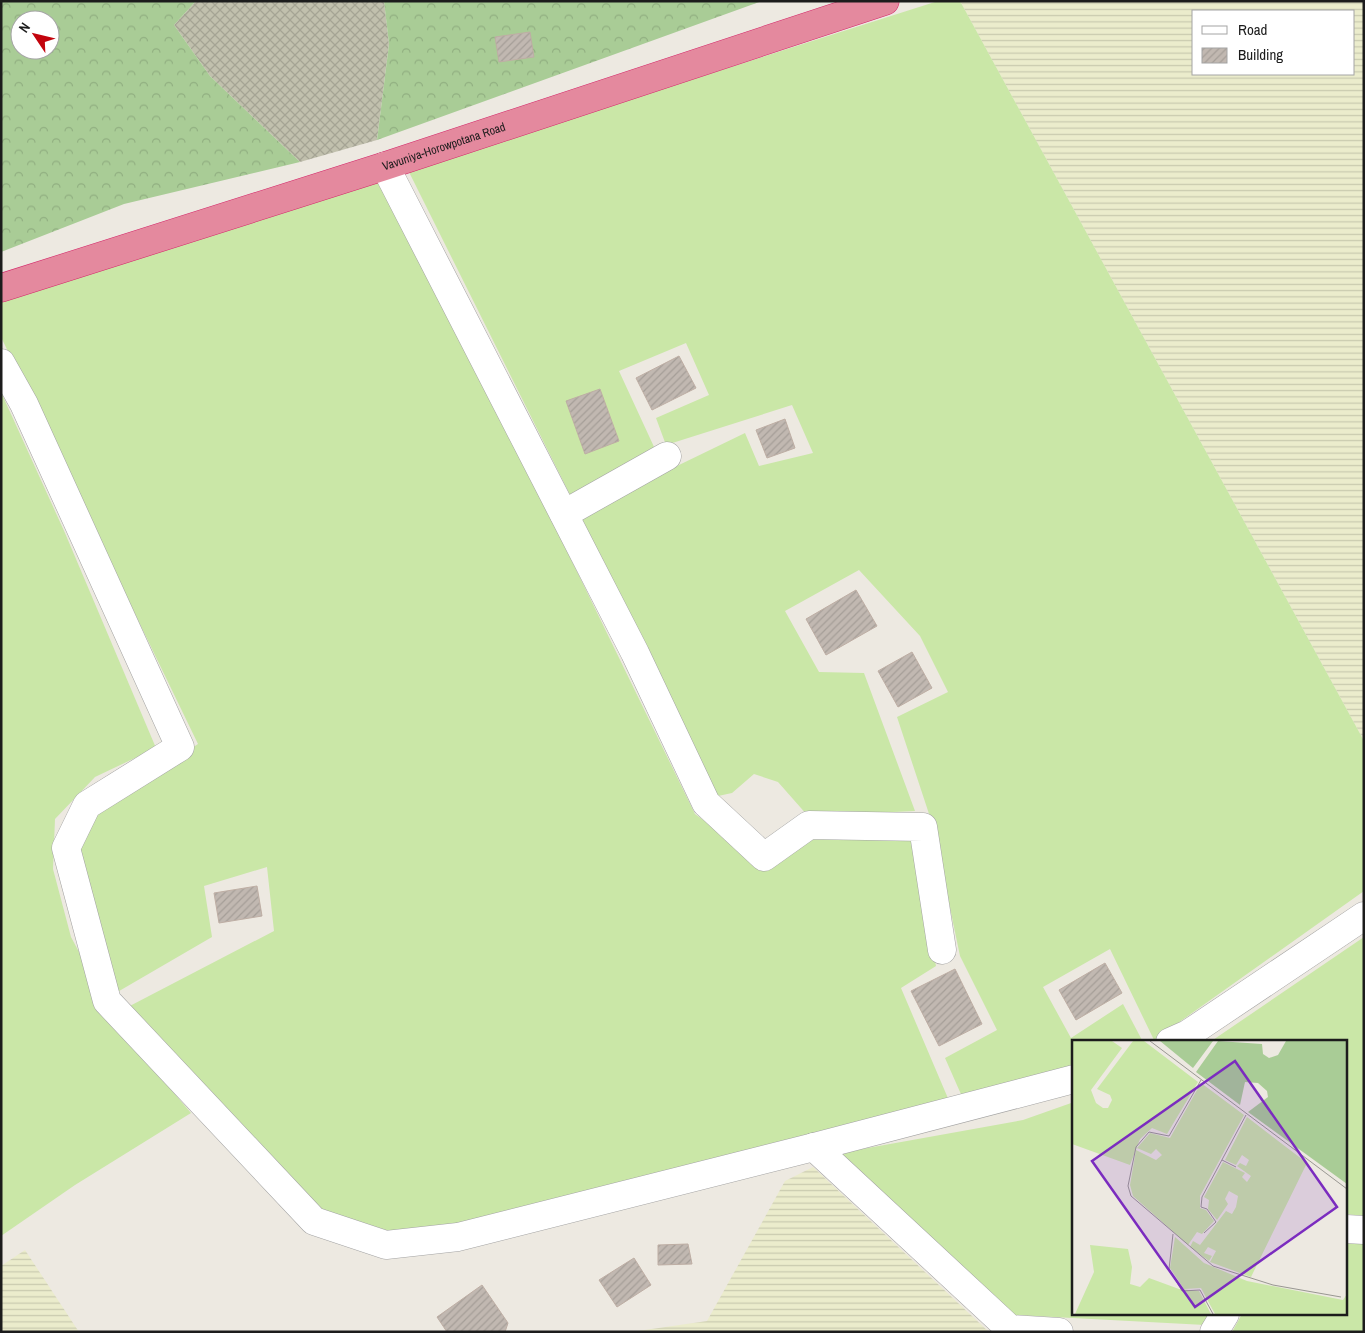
<svg xmlns="http://www.w3.org/2000/svg" width="1365" height="1333" viewBox="0 0 1365 1333" font-family="'Archivo Narrow',sans-serif">
	<style>
		.construction { fill: url(#construction-cross-hatch) }
		.farmland { fill: url(#farmland-rules); fill-rule: evenodd }
		.grass { fill: #cae7a7 }
		.forest { fill: url(#forest-crowns); fill-rule: evenodd }
		.building { fill: url(#building-hatch); stroke: #beaea4 }
		.lines { fill: none; stroke-linecap: round; stroke-linejoin: round }
		.minor-casing { stroke: #a3a3a3; stroke-width: 29 }
		.highway-casing { stroke: #d3276a; stroke-width: 29 }
		.minor { stroke: #fff; stroke-width: 28 }
		.highway { stroke: #e4899e; stroke-width: 28 }
		.labels { text-anchor: middle; stroke-width: 4; stroke-linejoin: round; paint-order: stroke }
		.street-label { font-size: 12px; fill: #1c1c1c; stroke: #fff }
		.inset-road { fill: none; stroke: #999792; stroke-width: 1 }
		.view { fill: #7b2cbf; fill-opacity: 0.15; stroke: #7b2cbf; stroke-width: 2.5 }
		.inset-edge { fill: none; stroke: #1c1c1c; stroke-width: 2.5 }
	</style>
	<defs>
		<pattern id="construction-cross-hatch" width="8" height="8" patternUnits="userSpaceOnUse" patternTransform="scale(1.25)"><rect width="8" height="8" fill="#c1c0ad"/><path d="M0 0l8 8M0 8l8-8" fill="none" stroke="#a5a494"/></pattern>
		<pattern id="farmland-rules" width="6" height="5" patternUnits="userSpaceOnUse" patternTransform="scale(1.25)"><rect width="6" height="5" fill="#ebeccc"/><path d="M0 2.5h6" fill="none" stroke="#c9caaf"/></pattern>
		<pattern id="forest-crowns" width="20" height="18" patternUnits="userSpaceOnUse" patternTransform="scale(1.25)"><rect width="20" height="18" fill="#a9cc96"/><path d="M2 6a3 3 0 1 1 6 0M12 15a3 3 0 1 1 6 0" fill="none" stroke="#91af81"/></pattern>
		<pattern id="building-hatch" width="6" height="6" patternUnits="userSpaceOnUse" patternTransform="scale(1.25)"><rect width="6" height="6" fill="#c1b8b1"/><path d="M-1 1l2-2M0 6l6-6M5 7l2-2" fill="none" stroke="#a59e98"/></pattern>
	</defs>
	<rect width="100%" height="100%" fill="#ede9e1"/>
	<path class="construction" d="M 196,1 L 384,1 L 389,44 L 377,140 L 300,162 L 210,76 L 174,25 Z"/>
	<g class="farmland">
		<path d="M 960,1 L 1364,1 L 1364,741 ZM 1194,11 L 1354,11 L 1354,74 L 1194,74 Z"/>
		<path d="M 813,1167 L 989,1332 L 631,1332 L 707,1321 L 785,1181 Z"/>
		<path d="M 25,1250 L 79,1332 L 1,1332 L 1,1266 Z"/>
	</g>
	<g class="grass">
		<path d="M 938,1 L 960,1 L 1364,741 L 1364,891 L 1154,1040 L 1110,949 L 1043,987 L 1071,1038 L 1123,1004 L 1143,1042 L 1074,1042 L 1074,1065 L 964,1101 L 945,1058 L 997,1030 L 960,956 L 933,826 L 897,717 L 948,692 L 920,636 L 859,570 L 785,611 L 819,672 L 864,673 L 915,811 L 808,816 L 778,782 L 754,774 L 732,793 L 718,796 L 581,519 L 679,465 L 745,433 L 759,466 L 813,453 L 792,405 L 666,445 L 656,418 L 709,395 L 686,343 L 619,371 L 655,449 L 572,499 L 408,170 Z"/>
		<path d="M 380,181 L 550,516 L 695,814 L 769,867 L 811,836 L 912,837 L 936,966 L 901,988 L 950,1103 L 458,1223 L 395,1233 L 317,1208 L 124,1009 L 274,931 L 267,867 L 204,886 L 212,937 L 114,994 L 77,848 L 97,810 L 198,744 L 1,337 L 1,302 Z"/>
		<path d="M 1,392 L 65,533 L 156,748 L 95,777 L 55,819 L 53,869 L 71,937 L 122,1032 L 191,1113 L 75,1185 L 1,1236 Z"/>
		<path d="M 1364,937 L 1364,1216 L 1346,1214 L 1346,1042 L 1210,1042 Z"/>
		<path d="M 1074,1102 L 1074,1314 L 1212,1314 L 1205,1325 L 1015,1315 L 840,1153 L 1023,1120 Z"/>
		<path d="M 1346,1242 L 1364,1243 L 1364,1332 L 1232,1332 L 1242,1314 L 1346,1314 Z"/>
	</g>
	<g class="forest">
		<path d="M 1,1 L 196,1 L 174,25 L 210,76 L 300,162 L 124,204 L 1,252 ZM 20,20 L 50,20 L 50,50 L 20,50 Z"/>
		<path d="M 384,1 L 762,1 L 377,140 L 389,44 Z"/>
	</g>
	<g class="building">
		<path d="M 530,32 L 534,57 L 499,62 L 495,37 Z"/>
		<path d="M 679,356 L 696,388 L 652,410 L 636,378 Z"/>
		<path d="M 600,389 L 619,441 L 585,454 L 566,401 Z"/>
		<path d="M 785,419 L 795,448 L 767,458 L 756,430 Z"/>
		<path d="M 856,590 L 877,626 L 826,655 L 806,619 Z"/>
		<path d="M 912,652 L 932,688 L 898,707 L 878,671 Z"/>
		<path d="M 257,886 L 262,916 L 219,923 L 214,893 Z"/>
		<path d="M 1105,963 L 1122,993 L 1076,1020 L 1059,990 Z"/>
		<path d="M 955,969 L 982,1024 L 939,1046 L 911,991 Z"/>
		<path d="M 688,1244 L 692,1264 L 658,1265 L 658,1245 Z"/>
		<path d="M 634,1258 L 651,1285 L 617,1307 L 599,1280 Z"/>
		<path d="M 482,1285 L 508,1323 L 505,1332 L 447,1332 L 437,1317 Z"/>
	</g>
	<g class="lines">
		<defs>
			<g id="minor">
				<path d="M 385,166 L 635,653 L 706,803 L 764,857 L 809,825 L 923,827 L 942,950"/>
				<path d="M 1,363 L 24,404 L 180,747 L 87,805 L 66,848 L 107,1001 L 314,1221 L 386,1245 L 458,1237 L 814,1147 L 1074,1079"/>
				<path d="M 564,514 L 667,456"/>
				<path d="M 1170,1042 L 1188,1034 L 1364,916"/>
				<path d="M 814,1147 L 1010,1329 L 1059,1332"/>
				<path d="M 1346,1229 L 1364,1230"/>
				<path d="M 1214,1332 L 1225,1314"/>
			</g>
			<g id="highway">
				<path id="s1" d="M 1,288 L 385,166 L 885,1"/>
			</g>
		</defs>
		<use href="#minor" class="minor-casing"/>
		<use href="#highway" class="highway-casing"/>
		<use href="#minor" class="minor"/>
		<use href="#highway" class="highway"/>
	</g>
	<g class="labels">
		<g class="street-label">
			<text dy="4" stroke="none"><textPath href="#s1" startOffset="465">Vavuniya-Horowpotana Road</textPath></text>
		</g>
	</g>
	<g transform="translate(1072 1040)">
		<rect width="275" height="275" fill="#ede9e1"/>
		<path d="M 0,1 L 40,1 L 50,8 L 19,50 L 24,63 L 31,68 L 36,68 L 40,60 L 38,55 L 25,49 L 61,1 L 72,1 L 126,42 L 95,94 L 80,88 L 68,99 L 58,125 L 0,104 ZM 129,43 L 172,75 L 128,156 L 128,168 L 134,170 L 142,181 L 130,194 L 125,192 L 116,205 L 61,156 L 58,145 L 64,110 L 84,120 L 90,115 L 84,109 L 79,114 L 65,108 L 78,93 L 98,98 ZM 175,77 L 235,123 L 179,237 L 138,222 L 144,211 L 136,207 L 132,213 L 140,216 L 137,221 L 118,207 L 121,201 L 128,205 L 154,171 L 160,174 L 164,167 L 166,156 L 157,151 L 153,159 L 156,164 L 145,180 L 136,169 L 137,160 L 132,157 L 151,122 L 173,133 L 170,137 L 175,142 L 179,136 L 165,126 L 168,123 L 174,126 L 177,120 L 170,115 L 164,125 L 153,120 ZM 103,197 L 132,223 L 175,241 L 271,260 L 275,254 L 275,274 L 143,274 L 129,248 L 112,249 L 98,228 ZM 18,205 L 56,209 L 60,227 L 58,244 L 68,247 L 77,238 L 107,249 L 127,251 L 139,274 L 3,274 L 22,232 Z" fill="#cae7a7"/>
		<path d="M 88,1 L 141,1 L 121,28 ZM 146,1 L 190,4 L 191,14 L 197,18 L 206,15 L 214,1 L 275,1 L 275,144 L 176,72 L 196,57 L 195,51 L 186,43 L 173,42 L 168,65 L 124,32 Z" fill="#a9cc96"/>
		<path class="inset-road" d="M 78,1 L 275,149M 129,40 L 97,96 L 77,92 L 64,107 L 56,146 L 59,156 L 141,226 L 201,245 L 269,257M 150,120 L 164,127M 132,193 L 144,182 L 135,169 L 129,167 L 130,157 L 174,75M 101,194 L 97,229 L 110,251 L 128,250 L 141,274"/>
		<path class="view" d="M 163,21 L 265,167 L 123,267 L 20,121 Z"/>
		<rect width="275" height="275" class="inset-edge"/>
	</g>
	<rect width="1365" height="1333" fill="none" stroke="#1c1c1c" stroke-width="5"/>
	<rect x="1192" y="10" width="162" height="65" fill="#ffffff" stroke="#a4a4a4"/>
	<rect x="1202" y="26" width="25" height="8" fill="#ffffff" stroke="#a4a4a4"/>
	<text x="1238" y="35" font-size="15" fill="#1c1c1c">Road</text>
	<rect x="1202" y="48" width="25" height="15" fill="url(#building-hatch)" stroke="#a4a4a4"/>
	<text x="1238" y="60" font-size="15" fill="#1c1c1c">Building</text>
	<g transform="translate(35 35) rotate(305)"><circle r="24" fill="#ffffff" stroke="#a4a4a4"/>
	<path d="M0-4L9 19L0 12L-9 19Z" fill="#c3040d"/>
	<text y="-8" font-size="14" font-weight="bold" text-anchor="middle" fill="#1c1c1c">N</text>
	</g>
</svg>
